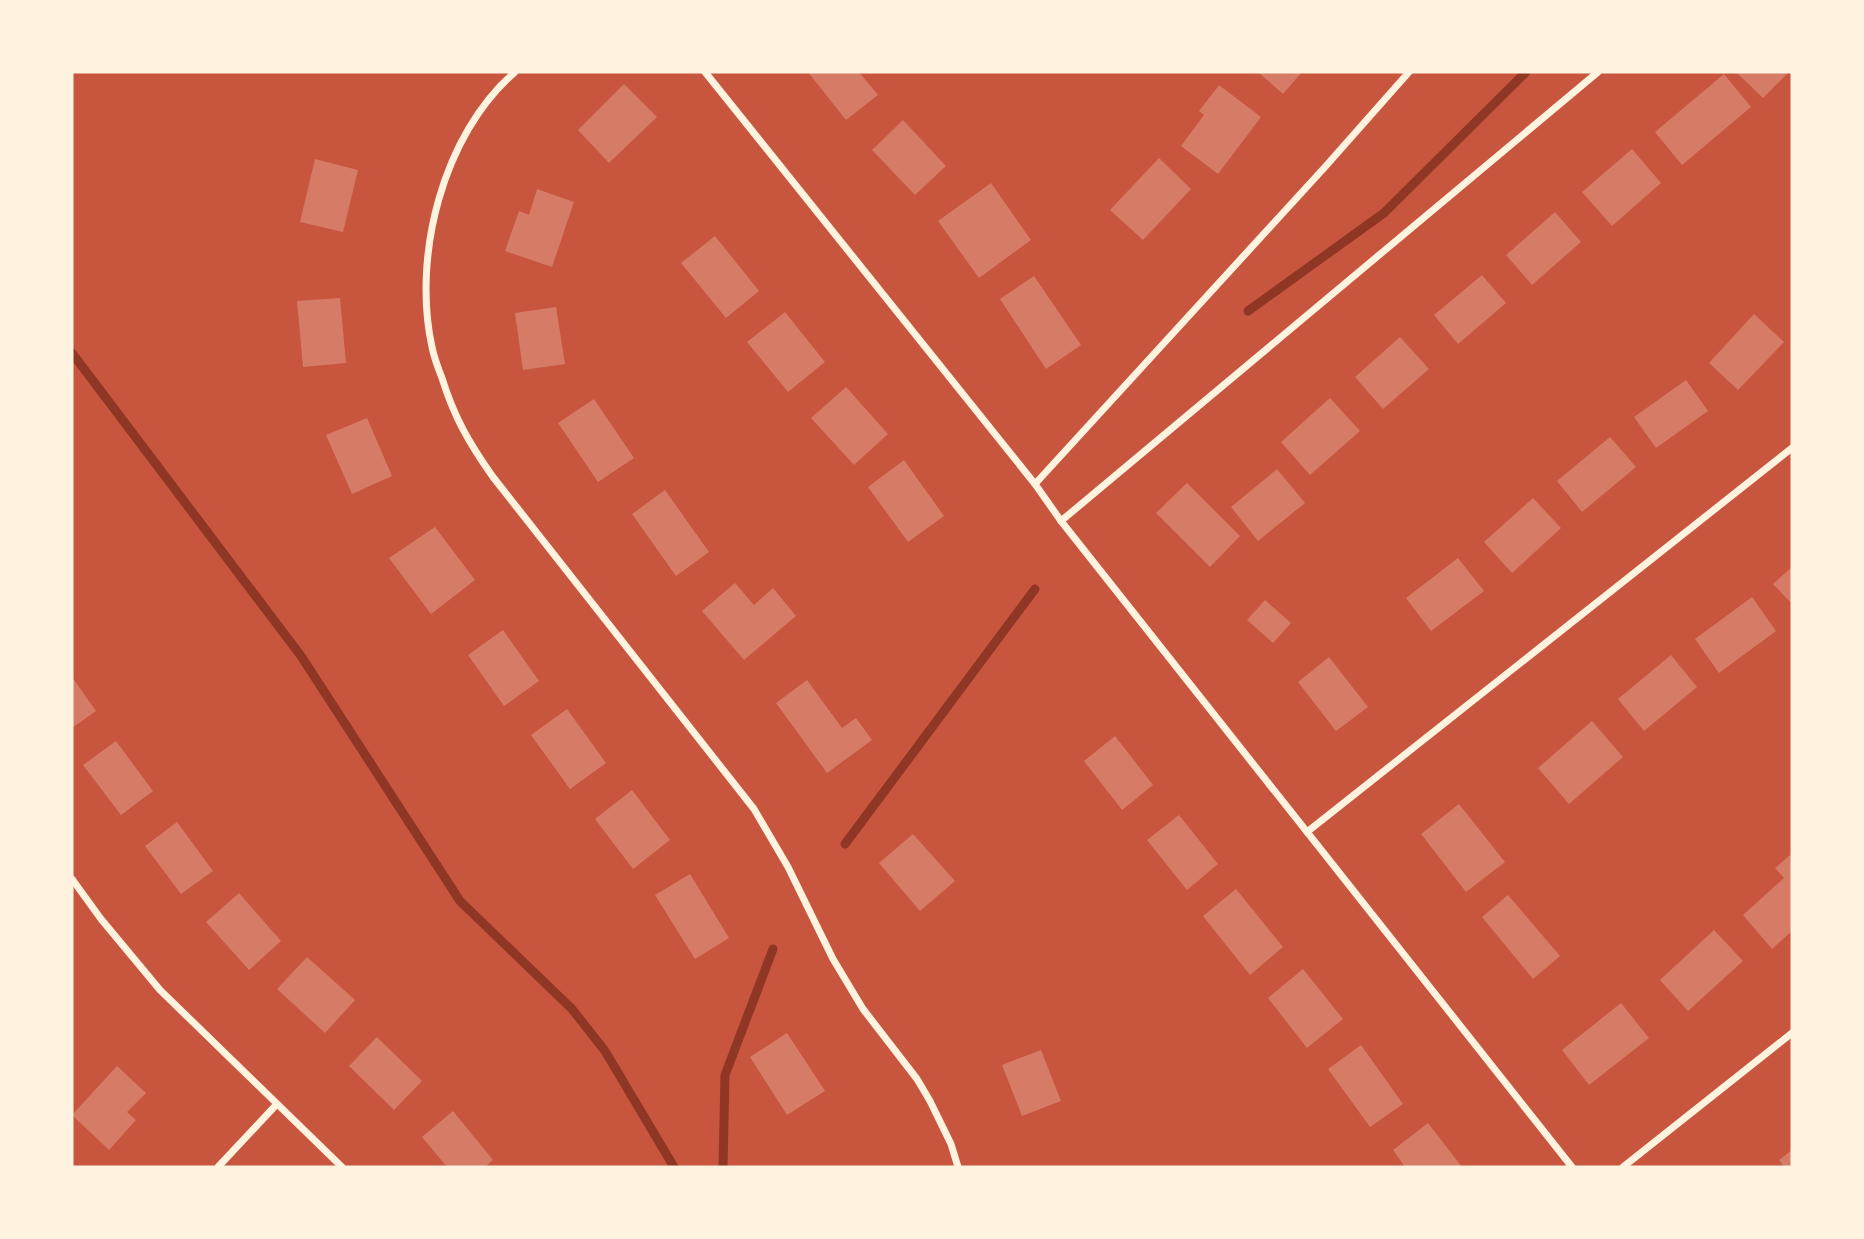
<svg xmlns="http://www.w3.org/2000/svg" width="1864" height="1239" viewBox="0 0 1864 1239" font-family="Quicksand,sans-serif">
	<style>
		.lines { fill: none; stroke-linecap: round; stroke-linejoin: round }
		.stream { stroke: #8f3625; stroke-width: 9 }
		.building { fill: #d67c66 }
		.minor { stroke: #fff3e0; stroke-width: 7 }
	</style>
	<rect width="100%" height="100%" fill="#c8553d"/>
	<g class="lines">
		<g class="stream">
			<path d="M 1248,311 L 1384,213 L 1526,72"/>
			<path d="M 72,353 L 301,656 L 460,901 L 572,1009 L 605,1051 L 674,1167"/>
			<path d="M 845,844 L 1035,589"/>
			<path d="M 723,1167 L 725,1075 L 773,949"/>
		</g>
	</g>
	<g class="building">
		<path d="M 808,72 L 859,72 L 878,95 L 846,120 Z"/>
		<path d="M 1258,72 L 1302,72 L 1283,94 Z"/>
		<path d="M 1736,72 L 1789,72 L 1763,98 Z"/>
		<path d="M 1724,74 L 1751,107 L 1682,165 L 1655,132 Z"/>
		<path d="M 624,84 L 657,117 L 609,163 L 578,130 Z"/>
		<path d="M 1219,85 L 1261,117 L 1218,174 L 1181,146 L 1204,115 L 1199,111 Z"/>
		<path d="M 903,120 L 946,166 L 915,195 L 872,150 Z"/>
		<path d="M 1632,149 L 1661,183 L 1612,226 L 1582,192 Z"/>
		<path d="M 1159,158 L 1191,189 L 1143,240 L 1110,210 Z"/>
		<path d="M 315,159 L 358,170 L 343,232 L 300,222 Z"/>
		<path d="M 991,183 L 1031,240 L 979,278 L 938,221 Z"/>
		<path d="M 537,189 L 574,202 L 552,267 L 505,251 L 519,211 L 529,215 Z"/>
		<path d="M 1555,212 L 1581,242 L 1532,285 L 1506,255 Z"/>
		<path d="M 715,236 L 759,291 L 726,318 L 681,263 Z"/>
		<path d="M 1482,275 L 1506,303 L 1458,344 L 1434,315 Z"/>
		<path d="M 1034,276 L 1081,345 L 1046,369 L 1000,299 Z"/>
		<path d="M 340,298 L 346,363 L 303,367 L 297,301 Z"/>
		<path d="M 556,307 L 565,364 L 523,370 L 515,313 Z"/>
		<path d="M 785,312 L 825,362 L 788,392 L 747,342 Z"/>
		<path d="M 1754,314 L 1784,342 L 1738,390 L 1709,363 Z"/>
		<path d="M 1400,337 L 1429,369 L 1383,409 L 1355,377 Z"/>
		<path d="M 1686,380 L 1708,411 L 1656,448 L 1634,417 Z"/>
		<path d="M 846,387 L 888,434 L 854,465 L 811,418 Z"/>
		<path d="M 1330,398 L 1360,431 L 1310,475 L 1281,442 Z"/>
		<path d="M 594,399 L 634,458 L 598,482 L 558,423 Z"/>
		<path d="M 367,418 L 392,476 L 352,494 L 326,435 Z"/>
		<path d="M 1610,437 L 1636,467 L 1582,512 L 1557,481 Z"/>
		<path d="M 904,460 L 944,516 L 908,542 L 868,487 Z"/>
		<path d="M 1277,469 L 1305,503 L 1258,541 L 1231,507 Z"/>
		<path d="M 1187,483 L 1240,536 L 1210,567 L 1156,513 Z"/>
		<path d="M 665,490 L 709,552 L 676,576 L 632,514 Z"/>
		<path d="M 1533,498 L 1561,528 L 1512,573 L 1484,542 Z"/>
		<path d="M 435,527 L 475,580 L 431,614 L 389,558 Z"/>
		<path d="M 1458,558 L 1484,591 L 1431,631 L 1406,598 Z"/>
		<path d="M 1792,567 L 1792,604 L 1773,584 Z"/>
		<path d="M 735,583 L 754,605 L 773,588 L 796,616 L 744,660 L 702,611 Z"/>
		<path d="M 1752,597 L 1776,631 L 1719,673 L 1695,639 Z"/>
		<path d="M 1265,600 L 1291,623 L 1273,643 L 1247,620 Z"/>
		<path d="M 503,630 L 539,681 L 504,706 L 468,655 Z"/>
		<path d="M 1671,655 L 1697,687 L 1644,731 L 1618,699 Z"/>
		<path d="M 1329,657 L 1368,707 L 1336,731 L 1298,682 Z"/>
		<path d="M 72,677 L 96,711 L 72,728 Z"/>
		<path d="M 807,680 L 842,728 L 856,718 L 872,740 L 827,773 L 776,703 Z"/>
		<path d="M 567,709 L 606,763 L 570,789 L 531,735 Z"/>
		<path d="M 1592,721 L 1623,757 L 1569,804 L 1538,768 Z"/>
		<path d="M 1115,736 L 1153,785 L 1122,810 L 1084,761 Z"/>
		<path d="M 116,741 L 153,791 L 121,815 L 83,765 Z"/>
		<path d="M 632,790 L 670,840 L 633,869 L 595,819 Z"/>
		<path d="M 1459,804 L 1505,862 L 1466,892 L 1421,834 Z"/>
		<path d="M 1179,815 L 1218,864 L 1187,890 L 1147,840 Z"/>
		<path d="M 177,822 L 213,871 L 181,894 L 145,846 Z"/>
		<path d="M 913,834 L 955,881 L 920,911 L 879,863 Z"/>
		<path d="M 1790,855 L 1792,858 L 1792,931 L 1772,949 L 1743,915 L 1784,878 L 1775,868 Z"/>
		<path d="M 690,874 L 729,938 L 695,959 L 655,895 Z"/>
		<path d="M 1236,889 L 1283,947 L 1250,975 L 1203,916 Z"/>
		<path d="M 239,893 L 281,941 L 249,970 L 206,922 Z"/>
		<path d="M 1508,895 L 1560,956 L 1533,979 L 1482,917 Z"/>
		<path d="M 1714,930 L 1743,961 L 1688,1011 L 1660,980 Z"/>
		<path d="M 307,957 L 355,1000 L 325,1033 L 277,989 Z"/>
		<path d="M 1303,969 L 1343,1019 L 1307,1048 L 1268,998 Z"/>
		<path d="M 1621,1003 L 1649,1038 L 1589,1085 L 1562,1050 Z"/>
		<path d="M 787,1033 L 825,1091 L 787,1115 L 750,1057 Z"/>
		<path d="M 377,1037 L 422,1081 L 394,1110 L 349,1066 Z"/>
		<path d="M 1361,1045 L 1403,1104 L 1370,1127 L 1328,1069 Z"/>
		<path d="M 1041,1050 L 1061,1101 L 1022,1116 L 1002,1065 Z"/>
		<path d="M 117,1066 L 146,1093 L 127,1112 L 136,1120 L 109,1150 L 72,1115 Z"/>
		<path d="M 453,1111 L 493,1160 L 485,1167 L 447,1167 L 422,1137 Z"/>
		<path d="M 1428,1123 L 1462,1167 L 1405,1167 L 1393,1150 Z"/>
		<path d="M 1792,1150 L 1792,1167 L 1784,1167 L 1779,1160 Z"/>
	</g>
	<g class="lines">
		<g class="minor">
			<path d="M 515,72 C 443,134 412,256 432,347 C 434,357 438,368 442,378 C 454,417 469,443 493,477 L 754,809 L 788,867 L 833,959 L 863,1009 L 917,1079 L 930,1101 L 951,1144 L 958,1167"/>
			<path d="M 705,72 L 1035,484 L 1061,521 L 1572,1167"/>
			<path d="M 1035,484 L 1325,167 L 1409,72"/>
			<path d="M 1061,521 L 1598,72"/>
			<path d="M 1307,832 L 1792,448"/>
			<path d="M 72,879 L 101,919 L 160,990 L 342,1167"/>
			<path d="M 218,1167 L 276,1105"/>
			<path d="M 1623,1167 L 1792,1033"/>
		</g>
	</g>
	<rect width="1864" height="1239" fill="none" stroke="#fff3e0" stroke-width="147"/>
</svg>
